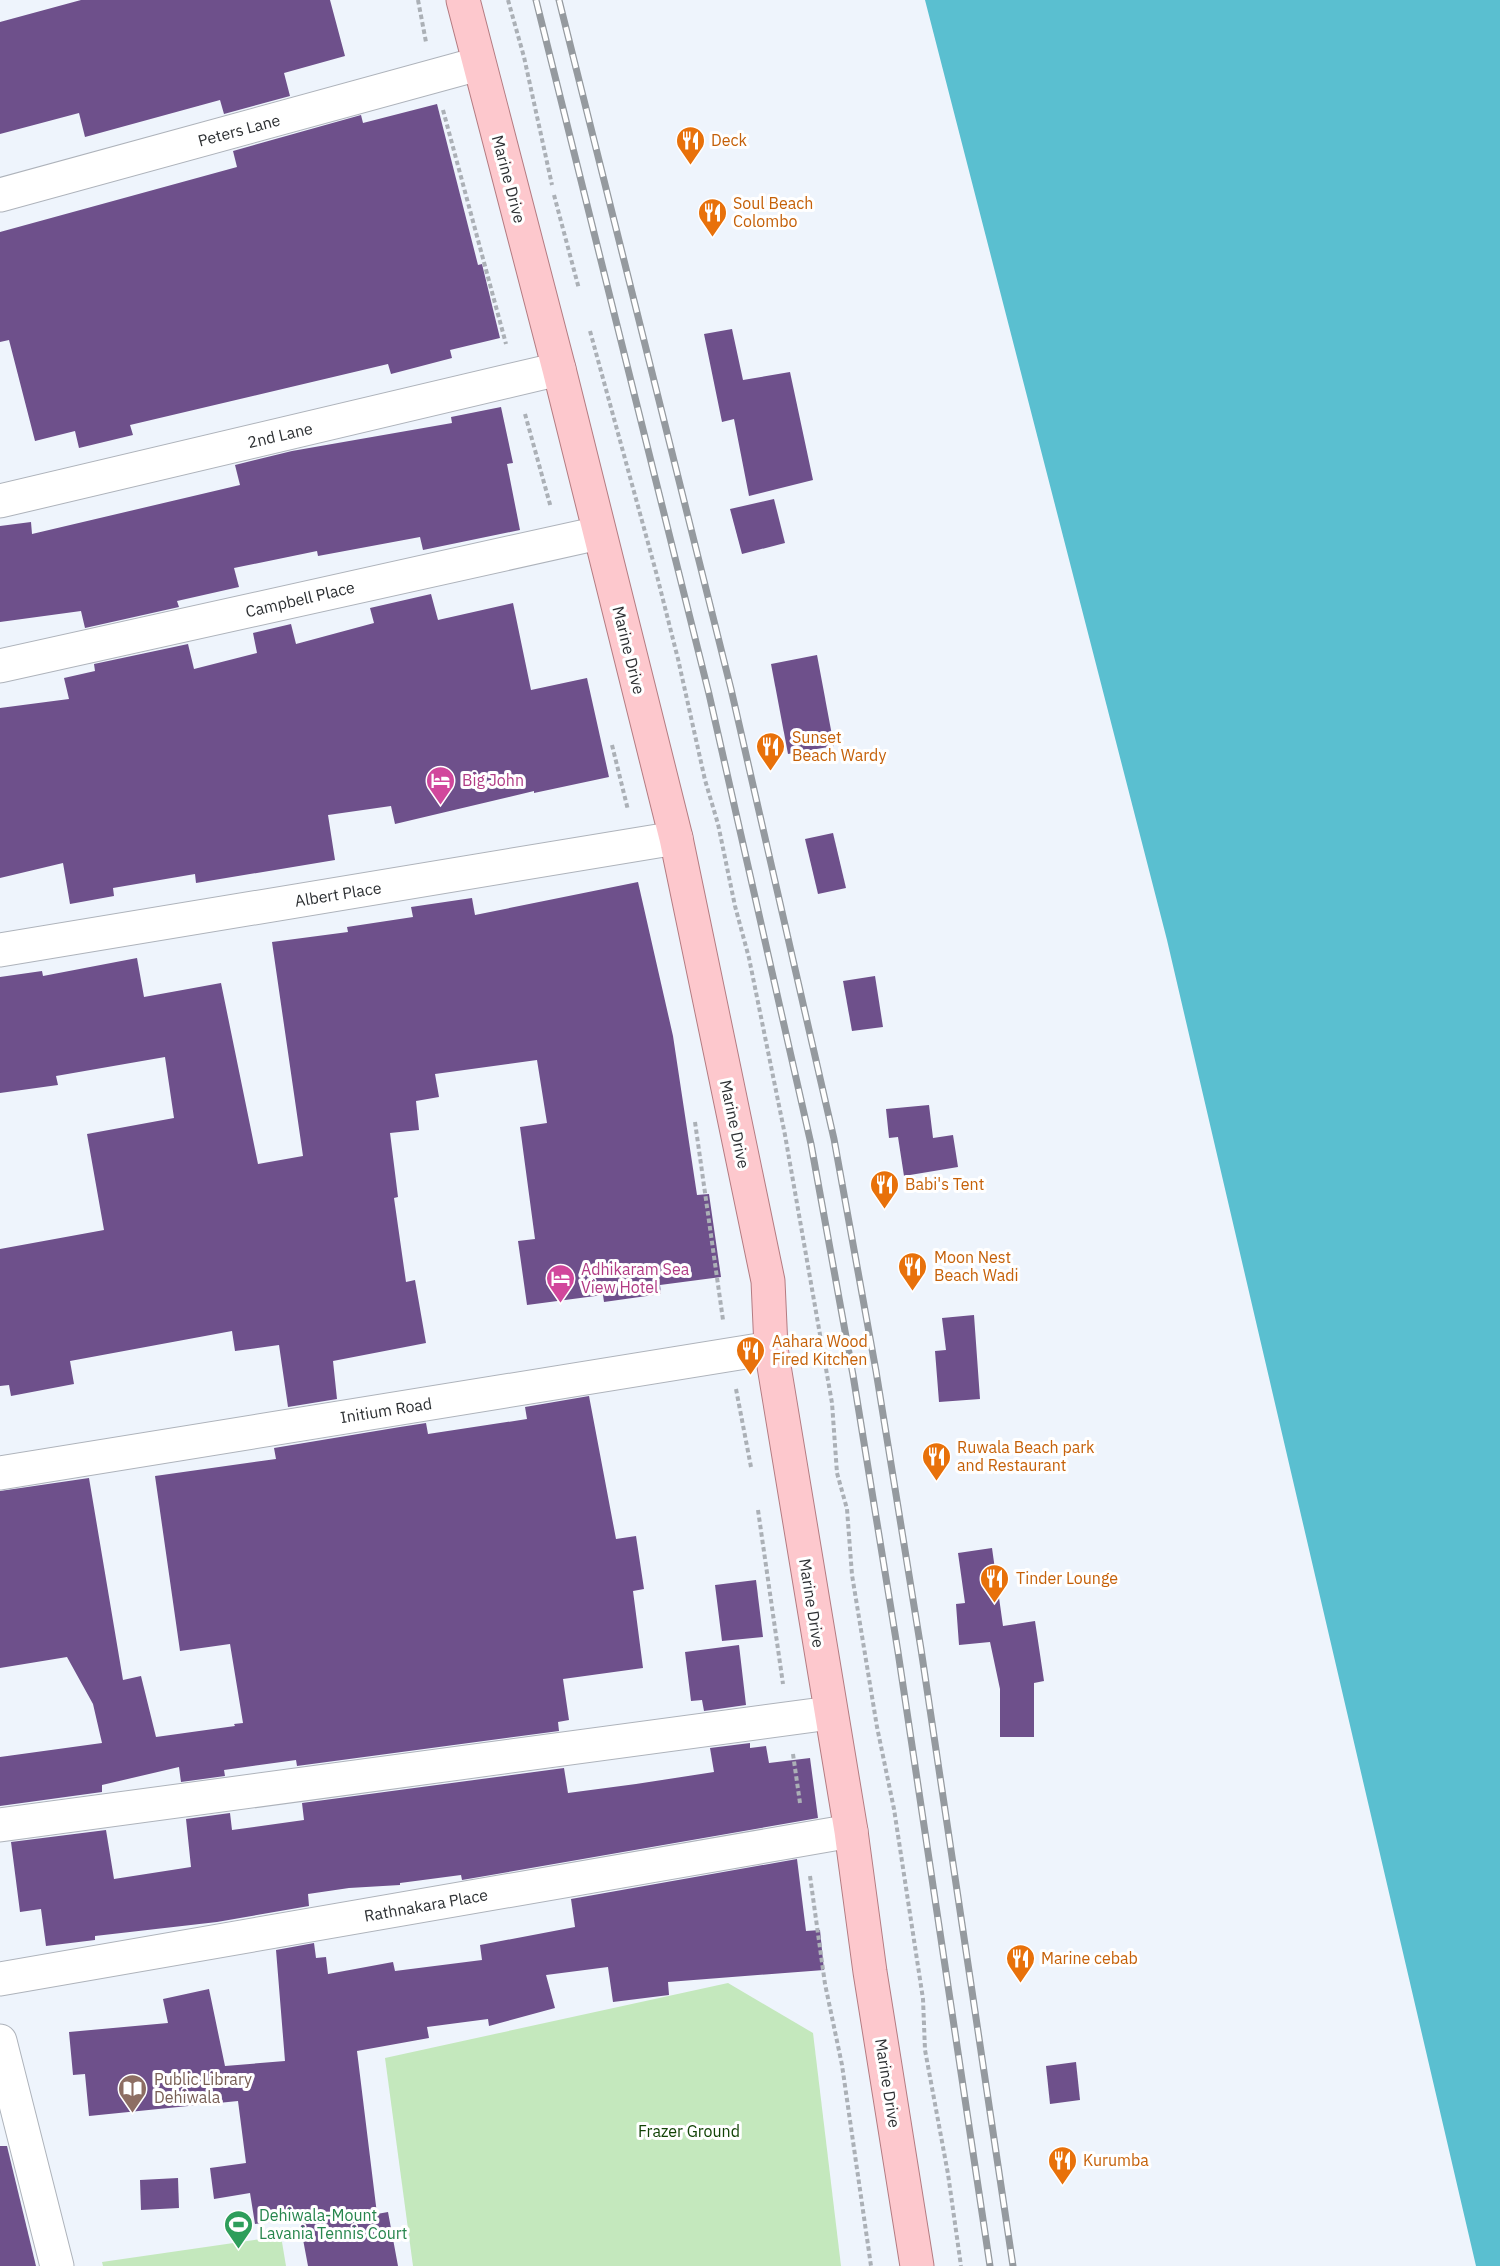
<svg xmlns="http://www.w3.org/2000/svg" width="1500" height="2266" viewBox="0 0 1500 2266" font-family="'IBM Plex Sans',sans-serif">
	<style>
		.green { fill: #c4e8bd }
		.water { fill: #5abfd0 }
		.building { fill: #6e508b }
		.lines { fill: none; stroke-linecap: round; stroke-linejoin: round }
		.minor-casing { stroke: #aeb3bb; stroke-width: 35 }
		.major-casing { stroke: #b47b81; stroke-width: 35 }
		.path { stroke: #abb0b6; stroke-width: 4; stroke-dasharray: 4.5 3; stroke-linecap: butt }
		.minor { stroke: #fff; stroke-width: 33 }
		.major { stroke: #fdc8cd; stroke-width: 33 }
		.rail-casing { stroke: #959a9f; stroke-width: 7 }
		.rail { stroke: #fff; stroke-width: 4.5; stroke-dasharray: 14; stroke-linecap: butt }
		.labels { text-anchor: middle; stroke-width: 6; stroke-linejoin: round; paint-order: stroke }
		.street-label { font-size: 16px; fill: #2d3033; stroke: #fff }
		.food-label { font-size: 16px; fill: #c56008; stroke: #fff; text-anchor: start }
		.hotel-label { font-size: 16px; fill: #b23c85; stroke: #fff; text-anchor: start }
		.education-label { font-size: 16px; fill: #785e54; stroke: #fff; text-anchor: start }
		.park-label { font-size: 16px; fill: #124306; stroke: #fff }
		.leisure-label { font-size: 16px; fill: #27864d; stroke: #fff; text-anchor: start }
	</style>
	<rect width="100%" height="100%" fill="#eef4fc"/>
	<g class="green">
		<path d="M 728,1983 L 813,2033 L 841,2266 L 413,2266 L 385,2058 Z"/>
		<path d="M 281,2236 L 286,2266 L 103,2266 L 102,2262 Z"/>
	</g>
	<path class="water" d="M 925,0 L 1500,0 L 1500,2266 L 1476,2266 L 1167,940 Z"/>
	<g class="building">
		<path d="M 81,0 L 330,0 L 345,56 L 284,73 L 290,96 L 224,114 L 220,100 L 85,137 L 79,113 L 0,134 L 0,22 Z"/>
		<path d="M 437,104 L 478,265 L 482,264 L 500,338 L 450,350 L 452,358 L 391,374 L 388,364 L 130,425 L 133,435 L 79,448 L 75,431 L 35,441 L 9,340 L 0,342 L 0,232 L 237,167 L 233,151 L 361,115 L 363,123 Z"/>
		<path d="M 732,329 L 743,380 L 790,372 L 813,480 L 749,496 L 734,419 L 722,422 L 704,334 Z"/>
		<path d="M 501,407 L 513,463 L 507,464 L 520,530 L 423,550 L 420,537 L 318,556 L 317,551 L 234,568 L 239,587 L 177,601 L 179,607 L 85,628 L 81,611 L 0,622 L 0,526 L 31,522 L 32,534 L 240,485 L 235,465 L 292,451 L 452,423 L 451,417 Z"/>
		<path d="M 774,499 L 785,543 L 742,554 L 730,509 Z"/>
		<path d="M 431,594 L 438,620 L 513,603 L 531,690 L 587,678 L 609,777 L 534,793 L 534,791 L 395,824 L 391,806 L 328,815 L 335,860 L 196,883 L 195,874 L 113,888 L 114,896 L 70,904 L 63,863 L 0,878 L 0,708 L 69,699 L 64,678 L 95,671 L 94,664 L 188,644 L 194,669 L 257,653 L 253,633 L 291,624 L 296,644 L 374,623 L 370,608 Z"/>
		<path d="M 817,655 L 834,746 L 788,754 L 771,664 Z"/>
		<path d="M 833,833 L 846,888 L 818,894 L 805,839 Z"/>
		<path d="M 638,882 L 673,1036 L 697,1195 L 709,1194 L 721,1277 L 660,1285 L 661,1294 L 604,1302 L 603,1295 L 527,1305 L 518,1241 L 535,1239 L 520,1127 L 547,1123 L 537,1060 L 435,1074 L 439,1097 L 416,1101 L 419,1130 L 390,1133 L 398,1197 L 394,1198 L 406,1282 L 415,1280 L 426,1343 L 333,1361 L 337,1399 L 288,1407 L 279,1345 L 235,1351 L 232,1331 L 70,1361 L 74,1384 L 11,1396 L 9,1385 L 0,1386 L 0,1249 L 104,1230 L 87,1134 L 174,1118 L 165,1057 L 56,1076 L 58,1085 L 0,1093 L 0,977 L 42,971 L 43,976 L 137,958 L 144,997 L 221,983 L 258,1164 L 303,1156 L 272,942 L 348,932 L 347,927 L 413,917 L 411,907 L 472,898 L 475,915 Z"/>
		<path d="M 875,976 L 883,1027 L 852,1031 L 843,981 Z"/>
		<path d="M 929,1105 L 933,1138 L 953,1135 L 958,1167 L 904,1176 L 898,1137 L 889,1138 L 886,1109 Z"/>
		<path d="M 974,1315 L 980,1399 L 939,1402 L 935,1351 L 946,1350 L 942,1318 Z"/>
		<path d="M 589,1396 L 616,1539 L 636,1536 L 644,1589 L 633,1591 L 643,1668 L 563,1679 L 569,1720 L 558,1722 L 559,1731 L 297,1766 L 296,1760 L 224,1770 L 225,1776 L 181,1782 L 179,1767 L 102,1785 L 102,1792 L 0,1806 L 0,1757 L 102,1743 L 93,1704 L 67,1657 L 0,1668 L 0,1491 L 89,1478 L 123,1680 L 141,1676 L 156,1737 L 235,1726 L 234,1724 L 243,1723 L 230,1644 L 180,1651 L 155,1476 L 276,1459 L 274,1448 L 400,1427 L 426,1423 L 428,1434 L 527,1419 L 525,1407 Z"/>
		<path d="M 992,1548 L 1003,1626 L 1035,1621 L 1044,1681 L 1034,1683 L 1034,1737 L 1000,1737 L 1000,1689 L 990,1642 L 959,1645 L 956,1604 L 965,1603 L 958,1553 Z"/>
		<path d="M 756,1580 L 763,1637 L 722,1641 L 715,1585 Z"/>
		<path d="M 739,1645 L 746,1705 L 704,1711 L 702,1700 L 691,1701 L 685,1652 Z"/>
		<path d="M 750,1743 L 750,1748 L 766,1746 L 769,1763 L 810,1758 L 818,1818 L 462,1880 L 461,1875 L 400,1883 L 400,1885 L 349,1888 L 308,1894 L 309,1906 L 217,1922 L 95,1936 L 95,1940 L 46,1946 L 41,1909 L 20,1912 L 11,1842 L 106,1830 L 114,1879 L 191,1867 L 186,1819 L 230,1813 L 232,1830 L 304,1820 L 302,1803 L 564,1768 L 568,1793 L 636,1784 L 714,1772 L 710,1748 Z"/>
		<path d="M 797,1859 L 806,1931 L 820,1930 L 824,1970 L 668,1982 L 669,1995 L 613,2002 L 608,1967 L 546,1975 L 555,2008 L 489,2026 L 488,2019 L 427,2027 L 429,2038 L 357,2051 L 377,2214 L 388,2212 L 398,2266 L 308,2266 L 299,2218 L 255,2224 L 250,2193 L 214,2199 L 210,2168 L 246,2163 L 238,2101 L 89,2116 L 85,2074 L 73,2075 L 69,2032 L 168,2023 L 163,1999 L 209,1989 L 225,2066 L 285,2061 L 276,1950 L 314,1943 L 316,1958 L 326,1957 L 328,1974 L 393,1962 L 395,1971 L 482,1960 L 480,1945 L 575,1927 L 571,1899 Z"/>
		<path d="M 1076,2062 L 1080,2100 L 1050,2104 L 1046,2066 Z"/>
		<path d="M 0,2146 L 7,2146 L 36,2266 L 0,2266 Z"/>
		<path d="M 178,2178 L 179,2208 L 141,2210 L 140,2180 Z"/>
	</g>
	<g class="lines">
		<defs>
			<g id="minor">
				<path d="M 0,195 L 478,64"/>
				<path d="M 0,501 L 559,369"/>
				<path d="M 0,666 L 599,533"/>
				<path d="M 0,950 L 676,838"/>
				<path d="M 0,1473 L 771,1348"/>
				<path d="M 0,1825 L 830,1713"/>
				<path d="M 0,1979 L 851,1831"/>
				<path d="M 0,2041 L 57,2266"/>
			</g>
			<path id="major" d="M 463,0 L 559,369 L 676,838 L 768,1281 L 771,1348 L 851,1831 L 870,1972 L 917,2266"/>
		</defs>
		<use href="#minor" class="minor-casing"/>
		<use href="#major" class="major-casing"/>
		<g class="path">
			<path d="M 418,0 L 426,42"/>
			<path d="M 508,0 L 524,57 L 552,185"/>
			<path d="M 443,110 L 506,344"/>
			<path d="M 554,195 L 579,289"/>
			<path d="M 590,331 L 656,572 L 678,659 L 705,780 L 718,824 L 735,906 L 749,958 L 785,1135 L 832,1403 L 837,1473 L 847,1509 L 852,1575 L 877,1727 L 894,1809 L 923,1999 L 925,2050 L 948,2174 L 961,2266"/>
			<path d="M 525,414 L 551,508"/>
			<path d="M 612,745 L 628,810"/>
			<path d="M 695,1122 L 723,1320"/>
			<path d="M 736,1389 L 751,1467"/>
			<path d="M 758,1510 L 783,1684"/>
			<path d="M 793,1754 L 800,1803"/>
			<path d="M 810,1876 L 825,1984 L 842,2065 L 871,2266"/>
		</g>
		<use href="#minor" class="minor"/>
		<use href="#major" class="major"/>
		<defs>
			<g id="rail">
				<path d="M 536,0 L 709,694 L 811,1144 L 853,1375 L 898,1652 L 990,2266"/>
				<path d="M 559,0 L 731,689 L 834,1139 L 876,1371 L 921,1649 L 1013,2266"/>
			</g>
		</defs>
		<use href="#rail" class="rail-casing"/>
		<use href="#rail" class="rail"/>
	</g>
	<defs>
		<symbol id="restaurant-pin" viewBox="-11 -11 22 30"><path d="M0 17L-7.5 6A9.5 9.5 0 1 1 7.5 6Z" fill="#e8710a" stroke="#fff"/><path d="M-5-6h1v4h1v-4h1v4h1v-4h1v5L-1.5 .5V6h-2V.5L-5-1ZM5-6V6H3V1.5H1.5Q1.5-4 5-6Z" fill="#fff"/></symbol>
		<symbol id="hotel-pin" viewBox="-11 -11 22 30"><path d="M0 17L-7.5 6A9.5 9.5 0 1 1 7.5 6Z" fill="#d1479c" stroke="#fff"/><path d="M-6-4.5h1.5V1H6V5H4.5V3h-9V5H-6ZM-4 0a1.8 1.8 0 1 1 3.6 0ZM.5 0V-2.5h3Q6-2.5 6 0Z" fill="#fff"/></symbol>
		<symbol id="library-pin" viewBox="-11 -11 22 30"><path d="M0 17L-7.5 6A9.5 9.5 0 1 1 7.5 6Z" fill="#8d6e63" stroke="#fff"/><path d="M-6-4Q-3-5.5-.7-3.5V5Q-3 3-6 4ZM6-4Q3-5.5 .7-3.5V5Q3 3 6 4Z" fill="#fff"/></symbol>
		<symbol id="stadium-pin" viewBox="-11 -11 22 30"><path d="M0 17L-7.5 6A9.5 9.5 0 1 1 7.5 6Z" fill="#2e9e5b" stroke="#fff"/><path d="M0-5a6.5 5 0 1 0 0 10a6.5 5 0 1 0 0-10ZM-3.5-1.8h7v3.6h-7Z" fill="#fff"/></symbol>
	</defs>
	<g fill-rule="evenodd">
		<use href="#restaurant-pin" x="674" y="124" width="33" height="45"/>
		<use href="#restaurant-pin" x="696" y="196" width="33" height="45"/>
		<use href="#restaurant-pin" x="754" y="730" width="33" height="45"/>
		<use href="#hotel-pin" x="424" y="764" width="33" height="45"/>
		<use href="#restaurant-pin" x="868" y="1168" width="33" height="45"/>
		<use href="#restaurant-pin" x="896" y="1250" width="33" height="45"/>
		<use href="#hotel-pin" x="544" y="1262" width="33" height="45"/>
		<use href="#restaurant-pin" x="734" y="1334" width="33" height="45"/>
		<use href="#restaurant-pin" x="920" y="1440" width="33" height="45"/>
		<use href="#restaurant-pin" x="978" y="1562" width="33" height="45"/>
		<use href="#restaurant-pin" x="1004" y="1942" width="33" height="45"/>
		<use href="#library-pin" x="116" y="2072" width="33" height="45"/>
		<use href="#restaurant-pin" x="1046" y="2144" width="33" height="45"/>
		<use href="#stadium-pin" x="222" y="2208" width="33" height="45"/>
	</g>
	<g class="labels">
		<g class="street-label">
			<text transform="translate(239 130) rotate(-15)" y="6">Peters Lane</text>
			<text transform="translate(509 179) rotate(75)" y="6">Marine Drive</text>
			<text transform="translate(280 435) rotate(-13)" y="6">2nd Lane</text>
			<text transform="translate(300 599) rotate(-13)" y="6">Campbell Place</text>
			<text transform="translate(629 650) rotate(76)" y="6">Marine Drive</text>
			<text transform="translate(338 894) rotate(-9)" y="6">Albert Place</text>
			<text transform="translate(735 1124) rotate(78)" y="6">Marine Drive</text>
			<text transform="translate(386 1410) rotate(-9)" y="6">Initium Road</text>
			<text transform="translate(812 1603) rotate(81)" y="6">Marine Drive</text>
			<text transform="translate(426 1905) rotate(-10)" y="6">Rathnakara Place</text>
			<text transform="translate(888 2083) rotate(81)" y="6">Marine Drive</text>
		</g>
		<g class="food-label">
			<text x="711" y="146">Deck</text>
			<text x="733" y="209">Soul Beach<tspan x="733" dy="18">Colombo</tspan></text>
			<text x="792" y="743">Sunset<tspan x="792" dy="18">Beach Wardy</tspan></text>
			<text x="905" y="1190">Babi's Tent</text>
			<text x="934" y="1263">Moon Nest<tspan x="934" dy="18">Beach Wadi</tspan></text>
			<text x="772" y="1347">Aahara Wood<tspan x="772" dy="18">Fired Kitchen</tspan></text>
			<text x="957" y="1453">Ruwala Beach park<tspan x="957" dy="18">and Restaurant</tspan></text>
			<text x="1016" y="1584">Tinder Lounge</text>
			<text x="1041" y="1964">Marine cebab</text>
			<text x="1083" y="2166">Kurumba</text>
		</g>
		<g class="hotel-label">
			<text x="462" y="786">Big John</text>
			<text x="581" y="1275">Adhikaram Sea<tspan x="581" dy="18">View Hotel</tspan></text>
		</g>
		<g class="education-label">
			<text x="154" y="2085">Public Library<tspan x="154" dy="18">Dehiwala</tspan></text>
		</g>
		<g class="park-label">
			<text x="689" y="2137">Frazer Ground</text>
		</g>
		<g class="leisure-label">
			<text x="259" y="2221">Dehiwala-Mount<tspan x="259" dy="18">Lavania Tennis Court</tspan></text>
		</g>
	</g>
</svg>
